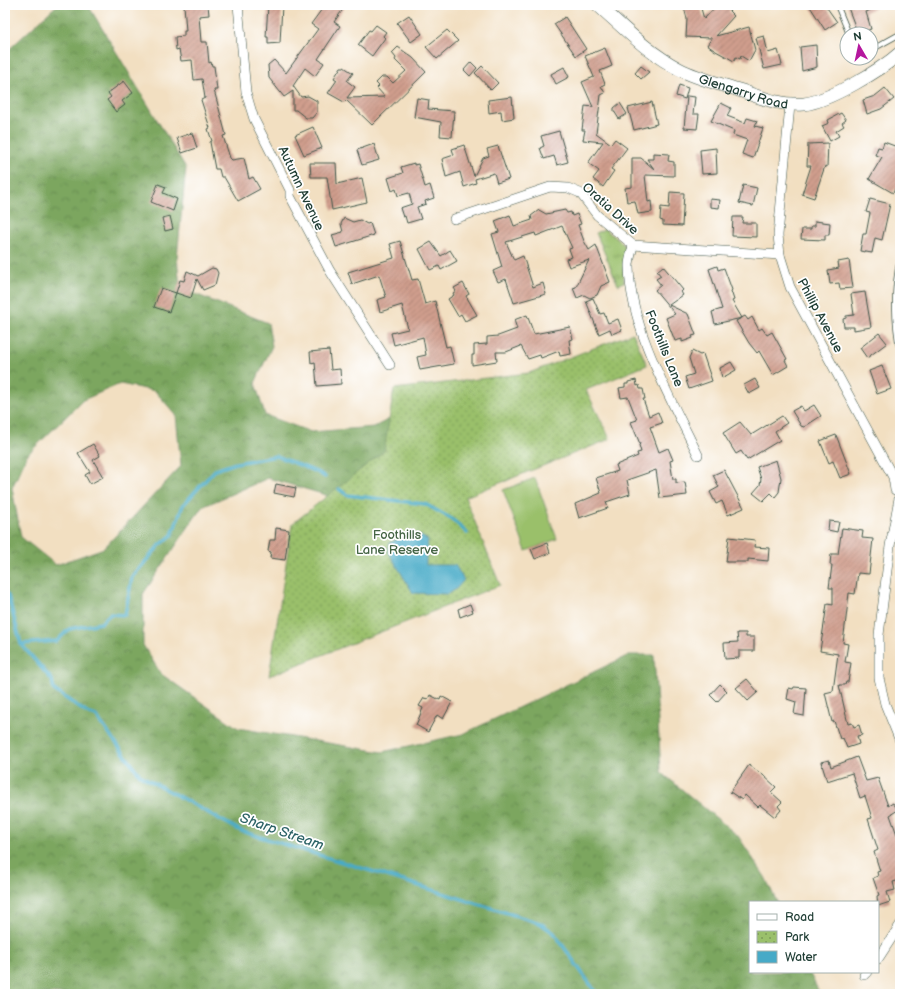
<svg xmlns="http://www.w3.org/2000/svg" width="905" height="999" viewBox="0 0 905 999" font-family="'Balsamiq Sans',sans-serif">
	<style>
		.grass { fill: url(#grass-tufts); stroke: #5c7e50 }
		.forest { fill: url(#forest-crowns); stroke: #4d724a; fill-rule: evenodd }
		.park { fill: url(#park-dots); stroke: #5c7e50 }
		.pitch { fill: #9ac06b; stroke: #5c7e50 }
		.water { fill: #47aac7; stroke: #33747e }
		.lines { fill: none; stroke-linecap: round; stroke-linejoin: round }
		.stream { stroke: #47aac7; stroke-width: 3.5 }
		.building { fill: url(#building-hatch) }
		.lane-casing { stroke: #3f5549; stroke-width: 6 }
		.street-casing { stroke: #3f5549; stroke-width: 10 }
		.secondary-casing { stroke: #3f5549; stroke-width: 14 }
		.lane { stroke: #fff; stroke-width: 4.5 }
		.street { stroke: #fff; stroke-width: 9 }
		.secondary { stroke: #fff; stroke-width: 13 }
		.labels { text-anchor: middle; stroke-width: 3.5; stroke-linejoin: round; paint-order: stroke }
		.street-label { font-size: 13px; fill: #1f3d34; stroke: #fff }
		.park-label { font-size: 13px; fill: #446444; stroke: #fff }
		.water-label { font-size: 14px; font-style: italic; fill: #2d6367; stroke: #fff }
	</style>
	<defs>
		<pattern id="grass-tufts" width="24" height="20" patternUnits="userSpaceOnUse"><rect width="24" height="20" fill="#9ac06b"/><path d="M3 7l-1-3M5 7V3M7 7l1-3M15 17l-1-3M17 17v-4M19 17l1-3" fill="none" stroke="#7d9d59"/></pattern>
		<pattern id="forest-crowns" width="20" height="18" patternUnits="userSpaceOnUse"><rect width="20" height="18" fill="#7ba65f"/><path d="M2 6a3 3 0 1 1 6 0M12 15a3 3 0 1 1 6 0" fill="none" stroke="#64884f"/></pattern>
		<pattern id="park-dots" width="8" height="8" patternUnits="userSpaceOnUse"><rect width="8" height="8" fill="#9ac06b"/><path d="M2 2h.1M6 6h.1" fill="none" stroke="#7d9d59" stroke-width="1.8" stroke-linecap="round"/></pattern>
		<pattern id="building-hatch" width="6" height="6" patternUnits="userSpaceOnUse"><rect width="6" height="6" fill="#d09e8d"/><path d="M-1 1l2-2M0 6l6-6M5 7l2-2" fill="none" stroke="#a88274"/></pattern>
	</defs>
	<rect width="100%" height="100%" fill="#fff"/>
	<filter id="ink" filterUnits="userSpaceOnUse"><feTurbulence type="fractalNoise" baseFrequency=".025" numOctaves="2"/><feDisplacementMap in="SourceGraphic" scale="8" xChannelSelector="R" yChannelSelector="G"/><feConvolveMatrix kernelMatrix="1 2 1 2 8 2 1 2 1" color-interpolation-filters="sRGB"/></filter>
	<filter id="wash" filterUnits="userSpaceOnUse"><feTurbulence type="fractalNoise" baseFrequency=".012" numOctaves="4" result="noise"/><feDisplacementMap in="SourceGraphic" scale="16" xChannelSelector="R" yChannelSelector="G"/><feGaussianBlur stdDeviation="0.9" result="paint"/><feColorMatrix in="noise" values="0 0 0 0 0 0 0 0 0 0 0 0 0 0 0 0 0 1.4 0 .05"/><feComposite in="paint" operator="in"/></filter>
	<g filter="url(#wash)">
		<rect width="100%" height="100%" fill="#f2dfc1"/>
		<path class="grass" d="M 605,229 C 611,235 619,239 624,245 C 631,254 622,271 624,282 L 618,285 L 596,233 Z"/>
		<path class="forest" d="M 57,5 L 88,5 L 186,168 L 177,257 L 180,288 L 268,323 L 272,346 L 255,383 L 265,415 L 311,432 L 374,427 L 428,399 L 525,472 L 506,481 L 353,503 L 268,478 L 202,507 L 143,594 L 143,645 L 161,674 L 238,728 L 382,752 L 463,734 L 629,655 L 654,655 L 661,772 L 738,836 L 765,877 L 777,902 L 750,902 L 750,972 L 809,972 L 820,994 L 507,994 L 502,990 L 493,994 L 5,994 L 5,53 ZM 120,384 L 155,391 L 176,415 L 181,466 L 104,548 L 56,565 L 21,537 L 12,488 L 27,455 L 83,400 Z"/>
		<path class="park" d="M 633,333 L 647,365 L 586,390 L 610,439 L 465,497 L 500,585 L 269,676 L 292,524 L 384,451 L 394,389 L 529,373 Z"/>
		<path class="pitch" d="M 535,478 L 557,539 L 526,551 L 503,490 Z"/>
		<path class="water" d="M 407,534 L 417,534 L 428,540 L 426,555 L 426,565 L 455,565 L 464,580 L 455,590 L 447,594 L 413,593 L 388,551 L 390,543 Z"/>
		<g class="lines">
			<g class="stream">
				<path d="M 339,489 L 347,495 L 425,504 L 452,519 L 467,533"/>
				<path d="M 5,592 L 8,596 L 21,644 L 52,680 L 54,690 L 87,713 L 96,716 L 140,775 L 241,831 L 540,923 L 554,933 L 597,994"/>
				<path d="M 21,644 L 57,641 L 69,629 L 101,623 L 110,614 L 125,615 L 132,577 L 159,546 L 172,535 L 183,505 L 215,470 L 236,463 L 277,456 L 319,473 L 325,477"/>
			</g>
		</g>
		<g id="blocks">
			<g class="building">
				<path d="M 184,5 L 208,5 L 209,15 L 199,16 L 201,42 L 207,42 L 209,63 L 211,62 L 212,66 L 214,66 L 217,90 L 214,90 L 226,135 L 223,136 L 230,158 L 232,160 L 244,158 L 249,179 L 253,177 L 260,189 L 238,201 L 224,177 L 221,177 L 219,169 L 215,169 L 210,142 L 212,141 L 208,129 L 210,128 L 201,100 L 205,98 L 202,79 L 194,80 L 192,60 L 181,61 L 179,49 L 176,50 L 175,37 L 184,36 L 184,31 L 186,31 Z"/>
				<path d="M 268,5 L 282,5 L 280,43 L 268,44 L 268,37 L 266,37 Z"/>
				<path d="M 325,5 L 346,5 L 334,22 L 340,26 L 318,59 L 324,63 L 315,76 L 305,68 L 293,86 L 301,97 L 308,96 L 317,101 L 317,112 L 312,118 L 306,118 L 296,110 L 293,110 L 293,91 L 284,97 L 269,78 L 268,65 L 274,60 L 286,73 L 318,29 L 311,24 Z"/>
				<path d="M 693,5 L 700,5 L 704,19 L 717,5 L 734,5 L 729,11 L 734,16 L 716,36 L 749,27 L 755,50 L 749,61 L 741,56 L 740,59 L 736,57 L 734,61 L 714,50 L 707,45 L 712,38 L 686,37 L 687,19 L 684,7 Z"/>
				<path d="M 809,5 L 825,5 L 837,22 L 825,30 Z"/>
				<path d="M 847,5 L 882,5 L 866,12 L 871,29 L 858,34 Z"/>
				<path d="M 409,15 L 422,34 L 411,42 L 397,23 Z"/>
				<path d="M 565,17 L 586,49 L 576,56 L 554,24 Z"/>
				<path d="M 376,25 L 386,32 L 383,36 L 385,38 L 372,56 L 358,45 L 369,30 L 371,31 Z"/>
				<path d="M 447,30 L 458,41 L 437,59 L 426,47 Z"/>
				<path d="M 764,36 L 768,53 L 778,50 L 782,65 L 764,69 L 756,38 Z"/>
				<path d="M 816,45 L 817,67 L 802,71 L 800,47 Z"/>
				<path d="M 398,47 L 413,58 L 426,72 L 372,125 L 346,100 L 344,102 L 328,93 L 337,80 L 334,78 L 341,67 L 344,67 L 353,73 L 347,81 L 355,87 L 347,98 L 385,97 L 377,88 L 379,86 L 376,83 L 382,77 L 387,77 L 393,83 L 406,71 L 395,60 L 396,58 L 392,53 Z"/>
				<path d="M 605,48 L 612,66 L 600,71 L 605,84 L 601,86 L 605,93 L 601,95 L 596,133 L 611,144 L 615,139 L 627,148 L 611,169 L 614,171 L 603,187 L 593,179 L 599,171 L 588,163 L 603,142 L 583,140 L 585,130 L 582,130 L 585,106 L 593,107 L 582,82 L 594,77 L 585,56 Z"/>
				<path d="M 471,62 L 477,68 L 470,76 L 464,70 Z"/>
				<path d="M 482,66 L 498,83 L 491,90 L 475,73 Z"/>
				<path d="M 641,66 L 649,72 L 641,79 L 635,73 Z"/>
				<path d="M 564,67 L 569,77 L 556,84 L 551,74 Z"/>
				<path d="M 124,81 L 133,93 L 122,101 L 125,105 L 116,112 L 107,100 L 111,97 L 108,93 Z"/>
				<path d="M 679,85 L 688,88 L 685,99 L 676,96 Z"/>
				<path d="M 885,88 L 894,99 L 881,109 L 867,114 L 863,100 L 875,96 Z"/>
				<path d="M 687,96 L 695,97 L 693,114 L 699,114 L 697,129 L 684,128 Z"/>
				<path d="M 512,97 L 514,118 L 502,120 L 501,111 L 489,113 L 488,100 Z"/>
				<path d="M 417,98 L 429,100 L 428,109 L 454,111 L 452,137 L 440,136 L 441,122 L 414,117 Z"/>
				<path d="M 652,102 L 657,124 L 634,130 L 628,108 Z"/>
				<path d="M 620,103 L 627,114 L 619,119 L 614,111 L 614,108 Z"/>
				<path d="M 721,103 L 731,108 L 727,116 L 745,123 L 747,118 L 757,121 L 755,126 L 763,128 L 753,158 L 742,154 L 747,140 L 733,135 L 734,131 L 711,121 Z"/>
				<path d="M 841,113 L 846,120 L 842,123 L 844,126 L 836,131 L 839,136 L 830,141 L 822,126 L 829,123 L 828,120 Z"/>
				<path d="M 313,127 L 322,148 L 304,155 L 295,135 Z"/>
				<path d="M 559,131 L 568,162 L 557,165 L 554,156 L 544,159 L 540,148 L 544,146 L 541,136 Z"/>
				<path d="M 192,133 L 197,148 L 182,153 L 177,138 Z"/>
				<path d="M 884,142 L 900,148 L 900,192 L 895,189 L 893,193 L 869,179 L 882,157 L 875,155 L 878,147 L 882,148 Z"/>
				<path d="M 828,143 L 827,167 L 825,166 L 814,198 L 802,194 L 811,166 L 807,166 L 808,144 Z"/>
				<path d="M 374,144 L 379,160 L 362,165 L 357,150 Z"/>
				<path d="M 464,145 L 474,176 L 483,158 L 489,156 L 487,149 L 498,146 L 509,179 L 497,183 L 494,173 L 475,179 L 476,183 L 464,187 L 460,172 L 446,177 L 442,159 L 454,155 L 452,149 Z"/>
				<path d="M 716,148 L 717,173 L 702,174 L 700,150 Z"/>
				<path d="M 653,153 L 669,154 L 668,161 L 674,162 L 674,176 L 645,175 L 648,202 L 651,201 L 652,212 L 638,214 L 635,201 L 627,202 L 625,188 L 632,187 L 632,158 L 641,158 L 654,169 L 647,159 L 653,159 Z"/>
				<path d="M 310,163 L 336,163 L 337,184 L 362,178 L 367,202 L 332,210 L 327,177 L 311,177 Z"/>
				<path d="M 414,163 L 414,165 L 418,164 L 425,187 L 430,185 L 434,198 L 425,201 L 426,204 L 417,207 L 421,219 L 407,223 L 405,216 L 403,217 L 400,208 L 412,204 L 409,193 L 398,196 L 396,189 L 392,191 L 388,178 L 403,173 L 401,167 Z"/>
				<path d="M 158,184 L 166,187 L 163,193 L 177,199 L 173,211 L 151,202 Z"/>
				<path d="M 743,185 L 757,188 L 753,206 L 739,203 Z"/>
				<path d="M 670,192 L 684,193 L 682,226 L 663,225 L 663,221 L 660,220 L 661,207 L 669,208 Z"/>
				<path d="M 710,199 L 720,200 L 719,208 L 710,207 Z"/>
				<path d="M 870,199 L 890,204 L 882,240 L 875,238 L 872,253 L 860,251 L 863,234 L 866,234 L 870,213 L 866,212 Z"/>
				<path d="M 539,210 L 546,214 L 565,210 L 567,213 L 571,212 L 572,216 L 577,214 L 581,224 L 578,225 L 584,241 L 589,250 L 596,245 L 610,282 L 601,286 L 597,295 L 590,298 L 584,295 L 577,298 L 573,288 L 576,287 L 589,260 L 569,267 L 566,259 L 572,257 L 569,249 L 572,248 L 562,226 L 536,236 L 535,233 L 506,242 L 514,260 L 523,256 L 533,287 L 543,283 L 546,294 L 514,303 L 506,279 L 498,282 L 493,271 L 502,267 L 492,234 L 499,232 L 495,221 L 510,215 L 514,226 L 532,220 L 531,216 Z"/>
				<path d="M 170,216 L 173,229 L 165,231 L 162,218 Z"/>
				<path d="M 733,217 L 743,217 L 742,223 L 756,223 L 756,237 L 732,236 Z"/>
				<path d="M 344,218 L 353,222 L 360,220 L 367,224 L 370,223 L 374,235 L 336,247 L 332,235 L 343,232 L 341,224 Z"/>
				<path d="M 815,221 L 830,223 L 829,235 L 825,235 L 825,240 L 801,239 L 802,229 L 811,229 L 811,226 L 815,226 Z"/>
				<path d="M 400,241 L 412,280 L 418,279 L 425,304 L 435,301 L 446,347 L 450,346 L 454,364 L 420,370 L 417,357 L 426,355 L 423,337 L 394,345 L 391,333 L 408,329 L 402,305 L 380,312 L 377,300 L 386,297 L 379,275 L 352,284 L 348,272 L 394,258 L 390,244 Z"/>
				<path d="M 431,242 L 441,256 L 450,250 L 457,261 L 441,270 L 439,266 L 430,270 L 419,249 Z"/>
				<path d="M 849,260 L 853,288 L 840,289 L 839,283 L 830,284 L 828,270 L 839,268 L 838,262 Z"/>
				<path d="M 663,266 L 683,290 L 681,292 L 683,295 L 669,305 L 688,314 L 696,335 L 692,336 L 693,338 L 682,342 L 682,339 L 675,341 L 666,318 L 675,314 L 655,290 L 661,285 L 656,279 L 661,276 L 657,271 Z"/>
				<path d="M 717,266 L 718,270 L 724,268 L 732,290 L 731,291 L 734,300 L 732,301 L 742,318 L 715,324 L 712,312 L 722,309 L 709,269 Z"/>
				<path d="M 212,268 L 216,269 L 218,273 L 215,285 L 203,290 L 197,279 L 191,298 L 176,293 L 180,280 L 184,281 L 187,271 L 198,276 Z"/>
				<path d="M 463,283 L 469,294 L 466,296 L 477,315 L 465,321 L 461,314 L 458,316 L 448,299 L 454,295 L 453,293 L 456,291 L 454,288 Z"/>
				<path d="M 161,288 L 176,293 L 169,312 L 154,307 Z"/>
				<path d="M 865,292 L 871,327 L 854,330 L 854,327 L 844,327 L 843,319 L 846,318 L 846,316 L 854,315 L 851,294 Z"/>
				<path d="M 593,298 L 600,314 L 604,313 L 608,323 L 618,319 L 622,330 L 612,334 L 610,329 L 599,334 L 586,301 Z"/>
				<path d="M 527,315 L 534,334 L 570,327 L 573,339 L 569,340 L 571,354 L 560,356 L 559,351 L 541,358 L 540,355 L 528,359 L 521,346 L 506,352 L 496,352 L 497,361 L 472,365 L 472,355 L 474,355 L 474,345 L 487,344 L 487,337 L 498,336 L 517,329 L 514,320 Z"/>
				<path d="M 745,316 L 748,320 L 752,317 L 759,330 L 762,328 L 767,335 L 772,332 L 787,359 L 785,360 L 788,366 L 773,375 L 759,351 L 757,353 L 749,343 L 736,321 Z"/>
				<path d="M 879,333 L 887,343 L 867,358 L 860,348 Z"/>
				<path d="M 329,350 L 331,370 L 340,369 L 341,384 L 317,386 L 315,362 L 311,363 L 310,352 Z"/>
				<path d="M 692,351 L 700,355 L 703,354 L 712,381 L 689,389 L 685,377 L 694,374 L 689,358 Z"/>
				<path d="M 731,362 L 736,370 L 722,378 L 720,368 Z"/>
				<path d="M 882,366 L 891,389 L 877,394 L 869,371 Z"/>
				<path d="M 755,379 L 760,388 L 749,394 L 744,385 Z"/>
				<path d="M 636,380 L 637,386 L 639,385 L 640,389 L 643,389 L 645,399 L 643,399 L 649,416 L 658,412 L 662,423 L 650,427 L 659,452 L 668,448 L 673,460 L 670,461 L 673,479 L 676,479 L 676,483 L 685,482 L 687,495 L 660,498 L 656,470 L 627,480 L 630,494 L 606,502 L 608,508 L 579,518 L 575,504 L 601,493 L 596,478 L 618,471 L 616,465 L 638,456 L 637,453 L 641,452 L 639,445 L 640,444 L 631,422 L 637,420 L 628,397 L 621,398 L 619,388 L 625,387 L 625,384 L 628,384 L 628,382 Z"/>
				<path d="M 814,405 L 821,416 L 804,427 L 801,426 L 792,411 L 801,406 L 804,411 Z"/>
				<path d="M 782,416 L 787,423 L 775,431 L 780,440 L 747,460 L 741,451 L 736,454 L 723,433 L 740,422 L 751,435 Z"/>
				<path d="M 836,435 L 851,474 L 840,478 L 833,461 L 829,463 L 820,441 Z"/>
				<path d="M 93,444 L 100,456 L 93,460 L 103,477 L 90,484 L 85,475 L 90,472 L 78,453 Z"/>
				<path d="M 776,460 L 781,478 L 779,492 L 775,497 L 771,493 L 763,501 L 753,493 L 760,485 L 761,479 L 757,467 Z"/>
				<path d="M 724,470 L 744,508 L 728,515 L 722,501 L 716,504 L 710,492 L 719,487 L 713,475 Z"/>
				<path d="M 276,484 L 296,488 L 294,497 L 274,493 Z"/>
				<path d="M 829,521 L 839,522 L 837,532 L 828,530 Z"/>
				<path d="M 276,528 L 289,530 L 285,560 L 270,558 L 271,552 L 268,551 L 270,540 L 275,540 Z"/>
				<path d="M 842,528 L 863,531 L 862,538 L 873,539 L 869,574 L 858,573 L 855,594 L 849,593 L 843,643 L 848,644 L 845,662 L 851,663 L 848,682 L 846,682 L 845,685 L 839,685 L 848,724 L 852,723 L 854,727 L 859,725 L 862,735 L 857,736 L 859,744 L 847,748 L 843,738 L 840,739 L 834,721 L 832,722 L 825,693 L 833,691 L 838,654 L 820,651 L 827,604 L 833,605 L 833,588 L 829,588 L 832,565 L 830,565 L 831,554 L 838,554 Z"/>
				<path d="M 729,537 L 755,540 L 754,547 L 769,548 L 768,561 L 748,559 L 748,562 L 726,562 Z"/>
				<path d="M 547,543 L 550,553 L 535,559 L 531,549 Z"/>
				<path d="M 470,604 L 473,612 L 460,617 L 458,609 Z"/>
				<path d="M 737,633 L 746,633 L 746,637 L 754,637 L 754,651 L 739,651 L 739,658 L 725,659 L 724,643 L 738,642 Z"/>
				<path d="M 747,679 L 758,692 L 748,701 L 736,688 Z"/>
				<path d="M 720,684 L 727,691 L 717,702 L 710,695 Z"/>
				<path d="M 794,687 L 806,688 L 804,716 L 794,714 L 796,702 L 787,699 L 789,688 L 793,689 Z"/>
				<path d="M 430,695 L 440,700 L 441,696 L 452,702 L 443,719 L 437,715 L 428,732 L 416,725 L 423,708 L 419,706 L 424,698 L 428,699 Z"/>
				<path d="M 857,757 L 866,781 L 878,778 L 888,806 L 893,803 L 898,810 L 890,815 L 900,843 L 900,855 L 897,856 L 900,865 L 900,880 L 893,882 L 895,890 L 887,892 L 890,902 L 878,906 L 877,896 L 879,895 L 873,878 L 878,876 L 877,872 L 880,871 L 874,852 L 878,850 L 868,819 L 872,818 L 865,796 L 860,798 L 852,773 L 827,781 L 821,762 L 829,760 L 831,767 Z"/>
				<path d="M 749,765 L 763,775 L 776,787 L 771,792 L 782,802 L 778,806 L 781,810 L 775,817 L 760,805 L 758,807 L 745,795 L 742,800 L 730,792 Z"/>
			</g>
		</g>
	</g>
	<g filter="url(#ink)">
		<use href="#blocks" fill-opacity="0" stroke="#3f5549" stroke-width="1"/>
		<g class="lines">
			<defs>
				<g id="lane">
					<path d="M 837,5 L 849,34"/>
					<path d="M 871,50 L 900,34"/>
					<path d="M 900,259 C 893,288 894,323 900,352"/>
				</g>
				<g id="street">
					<path d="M 238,5 L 246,92 L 250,106 L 254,119 L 290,190 L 290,196 L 330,271 L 390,365"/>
					<path d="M 790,105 L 778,235 L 780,255 L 790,287 L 893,477 L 895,490 L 900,493"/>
					<path d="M 454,219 L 550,187 L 568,188 L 580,193 L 597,215 L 633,245 L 780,255"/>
					<path d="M 633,245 C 632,252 629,259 629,266 C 630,329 671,399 698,455"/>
					<path d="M 900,493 L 890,546 L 879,635 L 879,678 L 885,704 L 900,741"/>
					<path d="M 878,959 L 900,925"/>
					<path d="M 864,975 L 867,972"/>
				</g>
				<g id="secondary">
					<path id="s1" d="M 598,5 C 623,27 648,53 679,69 C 698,79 721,84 742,91 C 762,98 782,106 804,104 C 829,101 881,70 900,53"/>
				</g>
			</defs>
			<use href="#lane" class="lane-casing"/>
			<use href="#street" class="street-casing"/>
			<use href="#secondary" class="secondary-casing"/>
			<use href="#lane" class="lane"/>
			<use href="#street" class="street"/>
			<use href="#secondary" class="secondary"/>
		</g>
	</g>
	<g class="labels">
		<g class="street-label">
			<text dy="5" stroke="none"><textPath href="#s1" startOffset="172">Glengarry Road</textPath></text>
			<text transform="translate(302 188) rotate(65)" y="5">Autumn Avenue</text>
			<text transform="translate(611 208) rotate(42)" y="5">Oratia Drive</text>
			<text transform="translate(821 315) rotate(62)" y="5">Phillip Avenue</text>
			<text transform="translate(665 348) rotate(68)" y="5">Foothills Lane</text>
		</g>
		<g class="park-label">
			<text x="397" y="539">Foothills<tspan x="397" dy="15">Lane Reserve</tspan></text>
		</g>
		<g class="water-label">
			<text transform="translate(282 831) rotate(19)" y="5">Sharp Stream</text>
		</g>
	</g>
	<rect width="905" height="999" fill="none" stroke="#fff" stroke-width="20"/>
	<rect x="749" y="901" width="130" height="72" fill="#ffffff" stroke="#a5b1ae"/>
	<rect x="757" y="914" width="20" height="6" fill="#ffffff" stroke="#a5b1ae"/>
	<text x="785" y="921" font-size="12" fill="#1f3d34">Road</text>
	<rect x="757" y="931" width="20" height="12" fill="url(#park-dots)" stroke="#a5b1ae"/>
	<text x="785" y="941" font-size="12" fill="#1f3d34">Park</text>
	<rect x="757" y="951" width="20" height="12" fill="#47aac7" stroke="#a5b1ae"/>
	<text x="785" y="961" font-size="12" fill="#1f3d34">Water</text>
	<g transform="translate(859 46) rotate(351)"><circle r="19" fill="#ffffff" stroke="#a5b1ae"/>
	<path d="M0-3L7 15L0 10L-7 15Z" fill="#b5179e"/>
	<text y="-6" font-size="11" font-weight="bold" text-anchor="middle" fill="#1f3d34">N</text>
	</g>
</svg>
